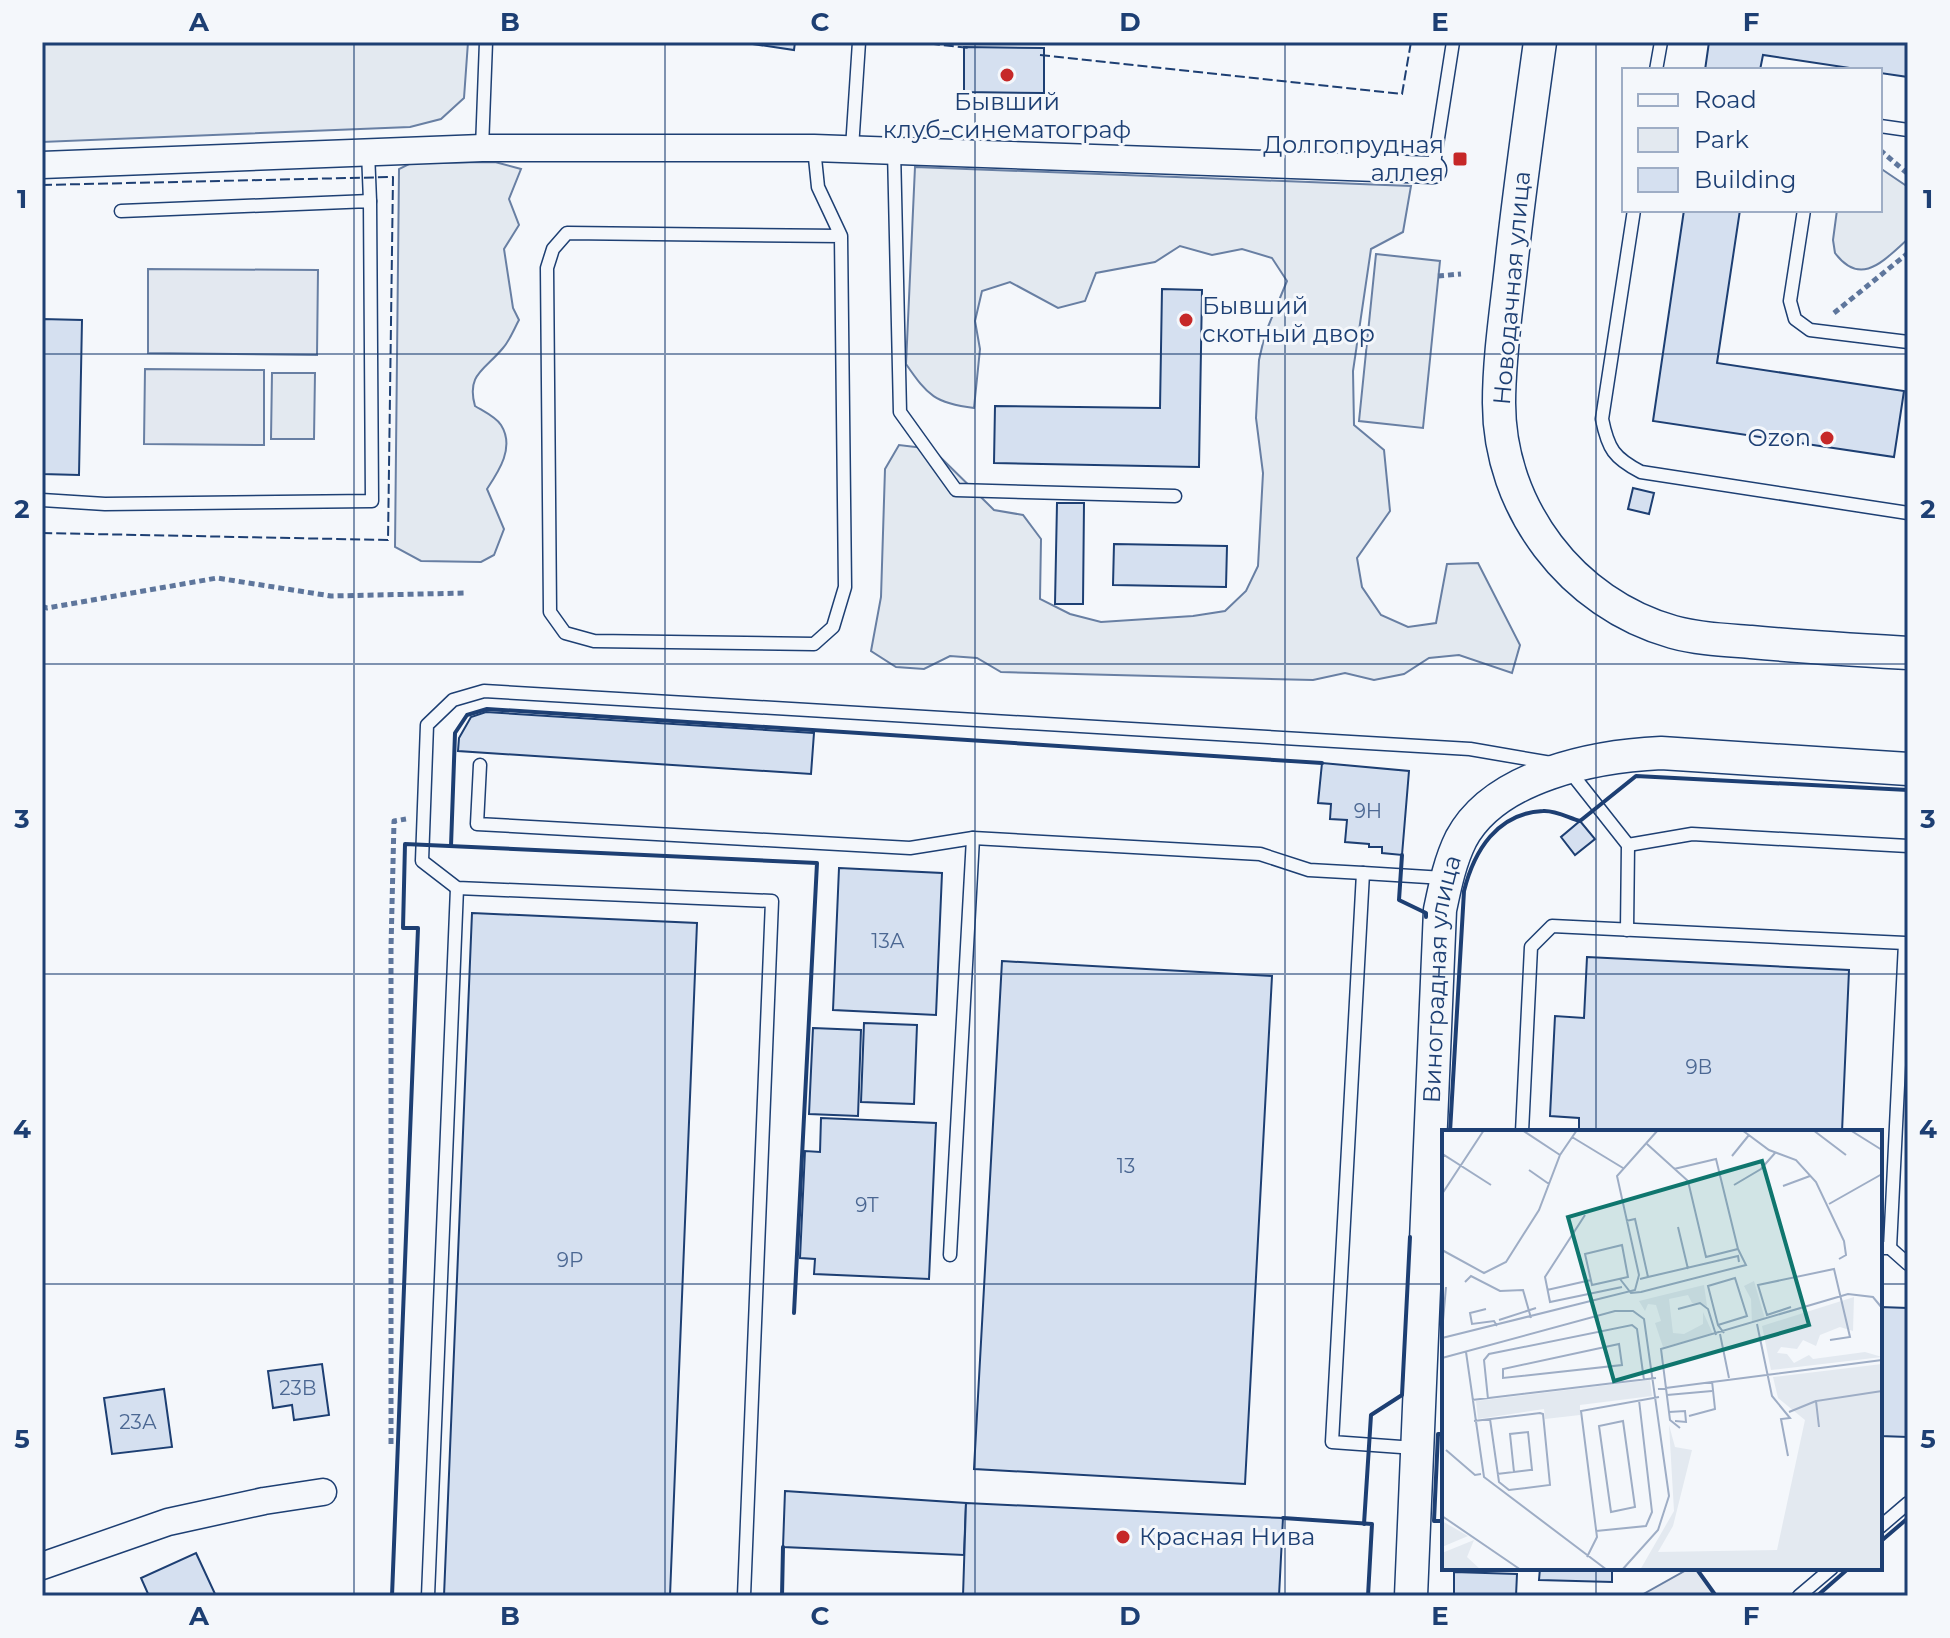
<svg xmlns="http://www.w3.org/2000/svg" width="1950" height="1638" viewBox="0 0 1950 1638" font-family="Montserrat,sans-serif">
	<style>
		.green { fill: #e3e9f0; stroke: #687fa3; stroke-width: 2 }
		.parking { fill: #e3e8f0; stroke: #687fa3; stroke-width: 2 }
		.building { fill: #d5e0f0; stroke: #1d3f73; stroke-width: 2 }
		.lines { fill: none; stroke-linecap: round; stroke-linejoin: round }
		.service-casing { stroke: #1d3f73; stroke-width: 15 }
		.minor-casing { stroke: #1d3f73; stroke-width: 29 }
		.tertiary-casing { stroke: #1d3f73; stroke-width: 35 }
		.path { stroke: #5e769c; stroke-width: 5; stroke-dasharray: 6 4; stroke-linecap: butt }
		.service { stroke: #f4f7fb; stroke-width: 12 }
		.minor { stroke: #f4f7fb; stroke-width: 26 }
		.tertiary { stroke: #f4f7fb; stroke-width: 32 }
		.fence { stroke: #1d3f73; stroke-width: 2; stroke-dasharray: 10 4; stroke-linecap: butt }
		.wall { stroke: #1d3f73; stroke-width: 4 }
		.grid { fill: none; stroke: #1d3f73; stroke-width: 2; stroke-opacity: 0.55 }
		.poi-dot { fill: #c62828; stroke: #f4f7fb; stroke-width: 3 }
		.labels { text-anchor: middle; stroke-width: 6; stroke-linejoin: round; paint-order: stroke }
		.number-label { font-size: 20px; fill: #4b6792 }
		.poi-label { font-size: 24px; fill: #1d3f73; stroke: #f4f7fb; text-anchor: end }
		.street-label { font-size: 24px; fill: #1d3f73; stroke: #f4f7fb }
		.inset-road { fill: none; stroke: #9eadc5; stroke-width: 2 }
		.view { fill: #0f766e; fill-opacity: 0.15; stroke: #0f766e; stroke-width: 4 }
		.inset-edge { fill: none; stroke: #1d3f73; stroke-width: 4 }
		.neatline { fill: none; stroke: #1d3f73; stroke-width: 3 }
		.grid-label { font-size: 26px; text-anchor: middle; font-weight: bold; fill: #1d3f73 }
	</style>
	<rect width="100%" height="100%" fill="#f4f7fb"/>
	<g class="green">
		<path d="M 42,42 L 468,42 L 464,98 L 441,119 L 410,127 L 42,142 Z"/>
		<path d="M 495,162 L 521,169 L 509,199 L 519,225 L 504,249 L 513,308 L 519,320 C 514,329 510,340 503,348 C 485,370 466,374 475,406 C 483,411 496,417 501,425 C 515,447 499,471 487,489 L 504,529 L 494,555 L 481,562 L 421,561 L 395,547 L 399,169 L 411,163 Z"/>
		<path d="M 915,167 L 1411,186 L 1403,232 L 1371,249 L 1353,371 L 1354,425 L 1384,450 L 1390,511 L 1357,558 L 1362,587 L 1381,615 L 1408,627 L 1436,623 L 1447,564 L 1478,563 L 1520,645 L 1512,673 L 1459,655 L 1429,658 L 1404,674 L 1374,680 L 1345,673 L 1313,680 L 1001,672 L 977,658 L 950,656 L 924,669 L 896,667 L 871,651 L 881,597 L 885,469 L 899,445 L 932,449 L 994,510 L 1023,515 L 1041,539 L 1040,599 L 1070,614 L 1101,622 L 1193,616 L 1225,611 L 1246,591 L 1258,566 L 1263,473 L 1256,418 L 1259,360 L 1265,334 L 1287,281 L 1272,258 L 1242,249 L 1212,255 L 1180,246 L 1155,262 L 1096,273 L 1085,301 L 1058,308 L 1010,282 L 982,291 L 975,321 L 980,349 L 974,408 C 935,403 928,396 906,364 Z"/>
		<path d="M 1880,168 L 1908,187 L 1908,239 C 1884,260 1861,288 1835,253 L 1833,240 L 1837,210 L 1880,210 Z"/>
		<path d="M 1376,254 L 1440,261 L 1423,428 L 1359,421 Z"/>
		<path d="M 272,373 L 315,373 L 314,439 L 271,439 Z"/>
	</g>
	<g class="parking">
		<path d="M 148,269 L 318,270 L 317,355 L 148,353 Z"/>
		<path d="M 145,369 L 264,370 L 264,445 L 144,444 Z"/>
		<path d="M 1690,1568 L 1696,1568 L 1716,1596 L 1640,1596 Z"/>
	</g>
	<g class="building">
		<path d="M 739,42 L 795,42 L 794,50 Z"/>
		<path d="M 1709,42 L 1908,42 L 1908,77 L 1880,73 L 1880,70 L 1863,70 L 1763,55 L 1760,70 L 1705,70 Z"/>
		<path d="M 964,47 L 1044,48 L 1044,93 L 964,92 Z"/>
		<path d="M 1684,210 L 1740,210 L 1717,363 L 1904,391 L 1894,457 L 1653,421 Z"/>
		<path d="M 1162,289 L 1202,290 L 1199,467 L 994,463 L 995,406 L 1160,408 Z"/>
		<path d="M 42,319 L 82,320 L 79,475 L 42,474 Z"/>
		<path d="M 1633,488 L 1654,493 L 1649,514 L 1628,509 Z"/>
		<path d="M 1057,503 L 1084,503 L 1083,604 L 1055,604 Z"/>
		<path d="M 1114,544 L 1227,546 L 1226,587 L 1113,585 Z"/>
		<path d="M 486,712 L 814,733 L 811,774 L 458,751 L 459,738 L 471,717 Z"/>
		<path d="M 1322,763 L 1409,771 L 1402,855 L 1382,853 L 1382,847 L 1369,847 L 1369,844 L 1345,842 L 1347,820 L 1330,819 L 1331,804 L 1318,803 Z"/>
		<path d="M 1580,821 L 1595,839 L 1575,855 L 1561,837 Z"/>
		<path d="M 839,868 L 942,873 L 936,1015 L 833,1010 Z"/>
		<path d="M 472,913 L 697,923 L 670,1596 L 444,1596 Z"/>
		<path d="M 1587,957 L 1849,970 L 1842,1132 L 1579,1132 L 1579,1118 L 1550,1116 L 1555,1016 L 1584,1018 Z"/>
		<path d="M 1002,961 L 1272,976 L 1245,1484 L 974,1469 Z"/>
		<path d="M 864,1023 L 917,1025 L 914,1104 L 861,1102 Z"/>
		<path d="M 813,1028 L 861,1030 L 858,1116 L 809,1114 Z"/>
		<path d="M 821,1118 L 936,1123 L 929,1279 L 814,1274 L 815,1259 L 800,1258 L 805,1151 L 820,1152 Z"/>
		<path d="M 1880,1307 L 1908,1308 L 1908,1437 L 1880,1436 Z"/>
		<path d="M 322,1364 L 329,1415 L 294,1420 L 292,1405 L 273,1408 L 268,1371 Z"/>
		<path d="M 164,1389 L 172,1447 L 112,1454 L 104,1398 Z"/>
		<path d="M 785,1491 L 966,1503 L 964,1555 L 783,1547 Z"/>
		<path d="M 966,1503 L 1283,1518 L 1279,1596 L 963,1596 Z"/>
		<path d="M 196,1553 L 216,1596 L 149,1596 L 141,1578 Z"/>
		<path d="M 1540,1568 L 1612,1568 L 1612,1582 L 1539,1580 Z"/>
		<path d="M 1707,1568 L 1774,1568 L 1774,1571 Z"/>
		<path d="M 1454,1572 L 1517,1574 L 1516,1596 L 1454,1596 Z"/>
	</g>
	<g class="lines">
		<defs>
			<g id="service">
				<path d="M 1656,70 L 1661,42"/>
				<path d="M 1880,126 L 1908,130"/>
				<path d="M 482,148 L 486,42"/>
				<path d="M 814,148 L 818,187 L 841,236 L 845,587 L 833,627 L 814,644 L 594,641 L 565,633 L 550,612 L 547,268 L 553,249 L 567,233 L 841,236"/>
				<path d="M 852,148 L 859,42"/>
				<path d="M 894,150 L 900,412 L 956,490 L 1175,496"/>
				<path d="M 368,152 L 370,201"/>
				<path d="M 1433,170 L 1453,42"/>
				<path d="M 1634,210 L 1602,419 C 1608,449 1614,458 1641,472 L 1908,513"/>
				<path d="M 1804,210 L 1790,301 L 1795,319 L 1810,330 L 1908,342"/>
				<path d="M 42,500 L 105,504 L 372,501 L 370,201 L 121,211"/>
				<path d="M 480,765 L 477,824 L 910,848 L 973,838 L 1260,854 L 1309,870 L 1363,873"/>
				<path d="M 1568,769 L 1628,845 L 1627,930"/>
				<path d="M 1628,845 L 1692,834 L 1908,846"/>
				<path d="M 1522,1132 L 1531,947 L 1552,926 L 1905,943 L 1890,1248 L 1880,1248"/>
				<path d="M 1890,1248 L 1908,1264"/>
				<path d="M 950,1255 L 973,838"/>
				<path d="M 1415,1448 L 1332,1442 L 1363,873 L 1444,878"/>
				<path d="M 1880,1527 L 1908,1503"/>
				<path d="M 428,1596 L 457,888"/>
				<path d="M 744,1596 L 772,901 L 457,888 L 422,861 L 427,725 L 453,700 L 484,691 L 1470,749 L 1551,763"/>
				<path d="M 1799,1596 L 1832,1568"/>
			</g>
			<g id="minor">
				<path d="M 42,165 L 482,148 L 814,148 L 1433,170"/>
				<path d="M 42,1566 L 168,1522 L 264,1501 L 323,1492"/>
			</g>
			<g id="tertiary">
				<path d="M 1540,42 C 1530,114 1520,186 1512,258 C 1507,306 1499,355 1499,403 C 1499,508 1572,604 1673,632 C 1698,639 1725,640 1751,642 C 1803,647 1856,650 1908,653"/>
				<path id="s1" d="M 1411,1596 L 1440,910 C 1445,886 1450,861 1461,839 C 1495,775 1596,756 1661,753 L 1908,769"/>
			</g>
		</defs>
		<use href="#service" class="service-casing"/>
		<use href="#minor" class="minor-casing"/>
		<use href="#tertiary" class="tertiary-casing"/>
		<g class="path">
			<path d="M 1880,150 L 1908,174"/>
			<path d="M 1438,276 L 1461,274"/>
			<path d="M 1834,313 L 1908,253"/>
			<path d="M 42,606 L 47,608 L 217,578 L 331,596 L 467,593"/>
			<path d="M 391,1444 L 391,948 L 394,821 L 406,819"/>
		</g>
		<use href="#service" class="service"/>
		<use href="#minor" class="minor"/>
		<use href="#tertiary" class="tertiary"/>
		<g class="fence">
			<path d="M 916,42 L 969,48"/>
			<path d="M 1040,55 L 1402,94 L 1411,42"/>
			<path d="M 42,185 L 393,177 L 388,540 L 42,533"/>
		</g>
		<g class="wall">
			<path d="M 451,846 L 455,733 L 467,715 L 487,709 L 1322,763"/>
			<path d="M 1402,855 L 1399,900 L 1426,913 L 1426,917"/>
			<path d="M 1450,1132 L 1464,891 C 1474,851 1497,813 1543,811 C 1555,810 1569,818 1580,821 L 1636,776 L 1908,790"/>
			<path d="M 1444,1271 L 1444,1294"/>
			<path d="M 1444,1434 L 1438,1434 L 1434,1521 L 1444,1521"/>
			<path d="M 1283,1518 L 1372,1524 L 1368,1596"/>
			<path d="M 1364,1524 L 1371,1415 L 1402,1395 L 1410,1237"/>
			<path d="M 1880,1542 L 1908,1518"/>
			<path d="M 1696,1568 L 1716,1596"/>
			<path d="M 392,1596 L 418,928 L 403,928 L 405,844 L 817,863 L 794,1313"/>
			<path d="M 782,1596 L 783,1547"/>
			<path d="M 1817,1596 L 1849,1568"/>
		</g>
	</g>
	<path class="grid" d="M 354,42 L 354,1596M 665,42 L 665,1596M 975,42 L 975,1596M 1285,42 L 1285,1596M 1596,42 L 1596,1132M 42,354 L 1908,354M 42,664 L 1908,664M 42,974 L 1908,974M 42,1284 L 1444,1284M 1880,1284 L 1908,1284M 1596,1568 L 1596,1596"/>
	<g class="poi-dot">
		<circle cx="1007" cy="75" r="8"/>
		<rect x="1452" y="151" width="16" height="16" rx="4"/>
		<circle cx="1186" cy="320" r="8"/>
		<circle cx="1827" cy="438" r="8"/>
		<circle cx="1123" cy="1537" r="8"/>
	</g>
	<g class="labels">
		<g class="number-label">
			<text x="1368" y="818">9Н</text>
			<text x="888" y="948">13А</text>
			<text x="1699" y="1074">9В</text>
			<text x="1126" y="1173">13</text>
			<text x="867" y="1212">9Т</text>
			<text x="570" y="1267">9Р</text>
			<text x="298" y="1395">23В</text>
			<text x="138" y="1429">23А</text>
		</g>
		<g class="poi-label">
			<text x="1007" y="110" text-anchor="middle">Бывший<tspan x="1007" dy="28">клуб-синематограф</tspan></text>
			<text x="1444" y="153">Долгопрудная<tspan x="1444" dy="28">аллея</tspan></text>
			<text x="1202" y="314" text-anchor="start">Бывший<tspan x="1202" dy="28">скотный двор</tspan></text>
			<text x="1811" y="446">Ozon</text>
			<text x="1139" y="1545" text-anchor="start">Красная Нива</text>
		</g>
		<g class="street-label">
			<text transform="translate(1512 288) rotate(-85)" y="8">Новодачная улица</text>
			<text dy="8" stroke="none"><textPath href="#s1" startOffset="618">Виноградная улица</textPath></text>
		</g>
	</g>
	<g transform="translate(1442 1130)">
		<rect width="440" height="440" fill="#f4f7fb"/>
		<path d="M 312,151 L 323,189 L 310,193 L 309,169 L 302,156 ZM 262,155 L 265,176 L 250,173 L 246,165 L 227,169 L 231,203 L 242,204 L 261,194 L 261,182 L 271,204 L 221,217 L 213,193 L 219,191 L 214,175 L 206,174 L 203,181 L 197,171 ZM 412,167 L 411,201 L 398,197 L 378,205 L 374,216 L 361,210 L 355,219 L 339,217 L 335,223 L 345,224 L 352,233 L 367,225 L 371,229 L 423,222 L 440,227 L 329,240 L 320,196 ZM 440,234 L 440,440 L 198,440 L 232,381 L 227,295 L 233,317 L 250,320 L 231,396 L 216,422 L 335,420 L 363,290 L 336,268 L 331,247 ZM 208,250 L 210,266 L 138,275 L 138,285 L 103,289 L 102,279 L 36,289 L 34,271 ZM 0,391 L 26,406 L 0,417 ZM 32,410 L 25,427 L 39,440 L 0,440 L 0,423 Z" fill="#e3e9f0"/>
		<path class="inset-road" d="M 80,0 L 118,25M 300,0 L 327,20 L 354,30 L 374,52 L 402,111 L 404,125 L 397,129M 371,0 L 404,25M 408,0 L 440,20M 130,7 L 181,38M 290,26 L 307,5M 0,29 L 2,25 L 49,55M 232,39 L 274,29 L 296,119M 87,40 L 107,54M 292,55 L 319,39 L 333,23M 341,56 L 368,46M 0,64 L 42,0M 387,74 L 440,44M 143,85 L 103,147 L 108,172 L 180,157M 184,91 L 193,89 L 206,147 L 198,149M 236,97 L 246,139M 180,115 L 186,147 L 150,155 L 143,124 ZM 0,120 L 42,143 L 64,132 L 97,80 L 118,25 L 135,0M 206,147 L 296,126 L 297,132M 178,149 L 189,163 L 199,162 L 304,135 L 296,119 L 264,127 L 246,51 L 205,14M 23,152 L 29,146 L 58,161 L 81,160 L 89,188M 105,160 L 149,150M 349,177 L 325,185 L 316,155 L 392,139 L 408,207 L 388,210M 44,179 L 28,183 L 30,194 L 52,191 L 55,196M 236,179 L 258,173 L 266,179 L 274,205M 155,185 L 161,216M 57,190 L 94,178M 315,194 L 330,266 L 348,288 L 339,289 L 346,326M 276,195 L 305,186 L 293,148 L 266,156 L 276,195 L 282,203M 0,202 L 4,157M 278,204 L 287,248M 0,208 L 193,160 L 197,145 L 175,46 L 216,0M 177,214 L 180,235 L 61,248 L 61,239 ZM 24,222 L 42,347 L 165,440M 0,228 L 173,181 L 191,181 L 202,189 L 227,366 L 216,400 L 180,440M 216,259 L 440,230M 225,265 L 270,261M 46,269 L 42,230 L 47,224 L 190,195 L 195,199 L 202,250M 30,270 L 214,248M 227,282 L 243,281 L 244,292 L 233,291M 347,282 L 374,271M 247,286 L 273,279 L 270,251M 32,291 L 98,283 L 101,284 L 108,355 L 67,360 L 57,352 L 48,289M 181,291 L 193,377 L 169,382 L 157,296 ZM 377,297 L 374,271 L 440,261M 238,298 L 228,290 L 219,219 L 406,164 L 431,167 L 440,178M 4,320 L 33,345 L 39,344M 55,344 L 88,340 L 90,340 L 86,302 L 68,304 L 72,342M 0,386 L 79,440M 154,401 L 204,396 L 210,382 L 197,270M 145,427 L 155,407 L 139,281 L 217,267"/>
		<path class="view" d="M 320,31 L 367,195 L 172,251 L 126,87 Z"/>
		<rect width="440" height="440" class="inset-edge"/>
	</g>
	<rect width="1950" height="1638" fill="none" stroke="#f4f7fb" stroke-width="88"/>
	<rect x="1622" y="68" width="260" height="144" fill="#f4f7fb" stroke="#9eadc5" stroke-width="2"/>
	<rect x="1638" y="94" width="40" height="12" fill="#f4f7fb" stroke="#9eadc5" stroke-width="2"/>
	<text x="1694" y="108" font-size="24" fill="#1d3f73">Road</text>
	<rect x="1638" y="128" width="40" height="24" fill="#e3e9f0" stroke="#9eadc5" stroke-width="2"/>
	<text x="1694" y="148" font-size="24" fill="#1d3f73">Park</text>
	<rect x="1638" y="168" width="40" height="24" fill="#d5e0f0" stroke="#9eadc5" stroke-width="2"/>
	<text x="1694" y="188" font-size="24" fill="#1d3f73">Building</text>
	<rect x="44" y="44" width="1862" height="1550" class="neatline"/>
	<g class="grid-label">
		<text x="199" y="31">A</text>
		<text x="510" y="31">B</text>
		<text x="820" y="31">C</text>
		<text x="1130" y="31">D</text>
		<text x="1440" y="31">E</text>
		<text x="1751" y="31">F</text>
		<text x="22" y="208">1</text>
		<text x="1928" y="208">1</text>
		<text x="22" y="518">2</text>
		<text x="1928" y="518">2</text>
		<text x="22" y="828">3</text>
		<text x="1928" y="828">3</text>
		<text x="22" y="1138">4</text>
		<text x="1928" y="1138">4</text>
		<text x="22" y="1448">5</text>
		<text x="1928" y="1448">5</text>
		<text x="199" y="1625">A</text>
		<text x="510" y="1625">B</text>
		<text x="820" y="1625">C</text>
		<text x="1130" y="1625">D</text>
		<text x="1440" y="1625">E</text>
		<text x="1751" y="1625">F</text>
	</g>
</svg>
